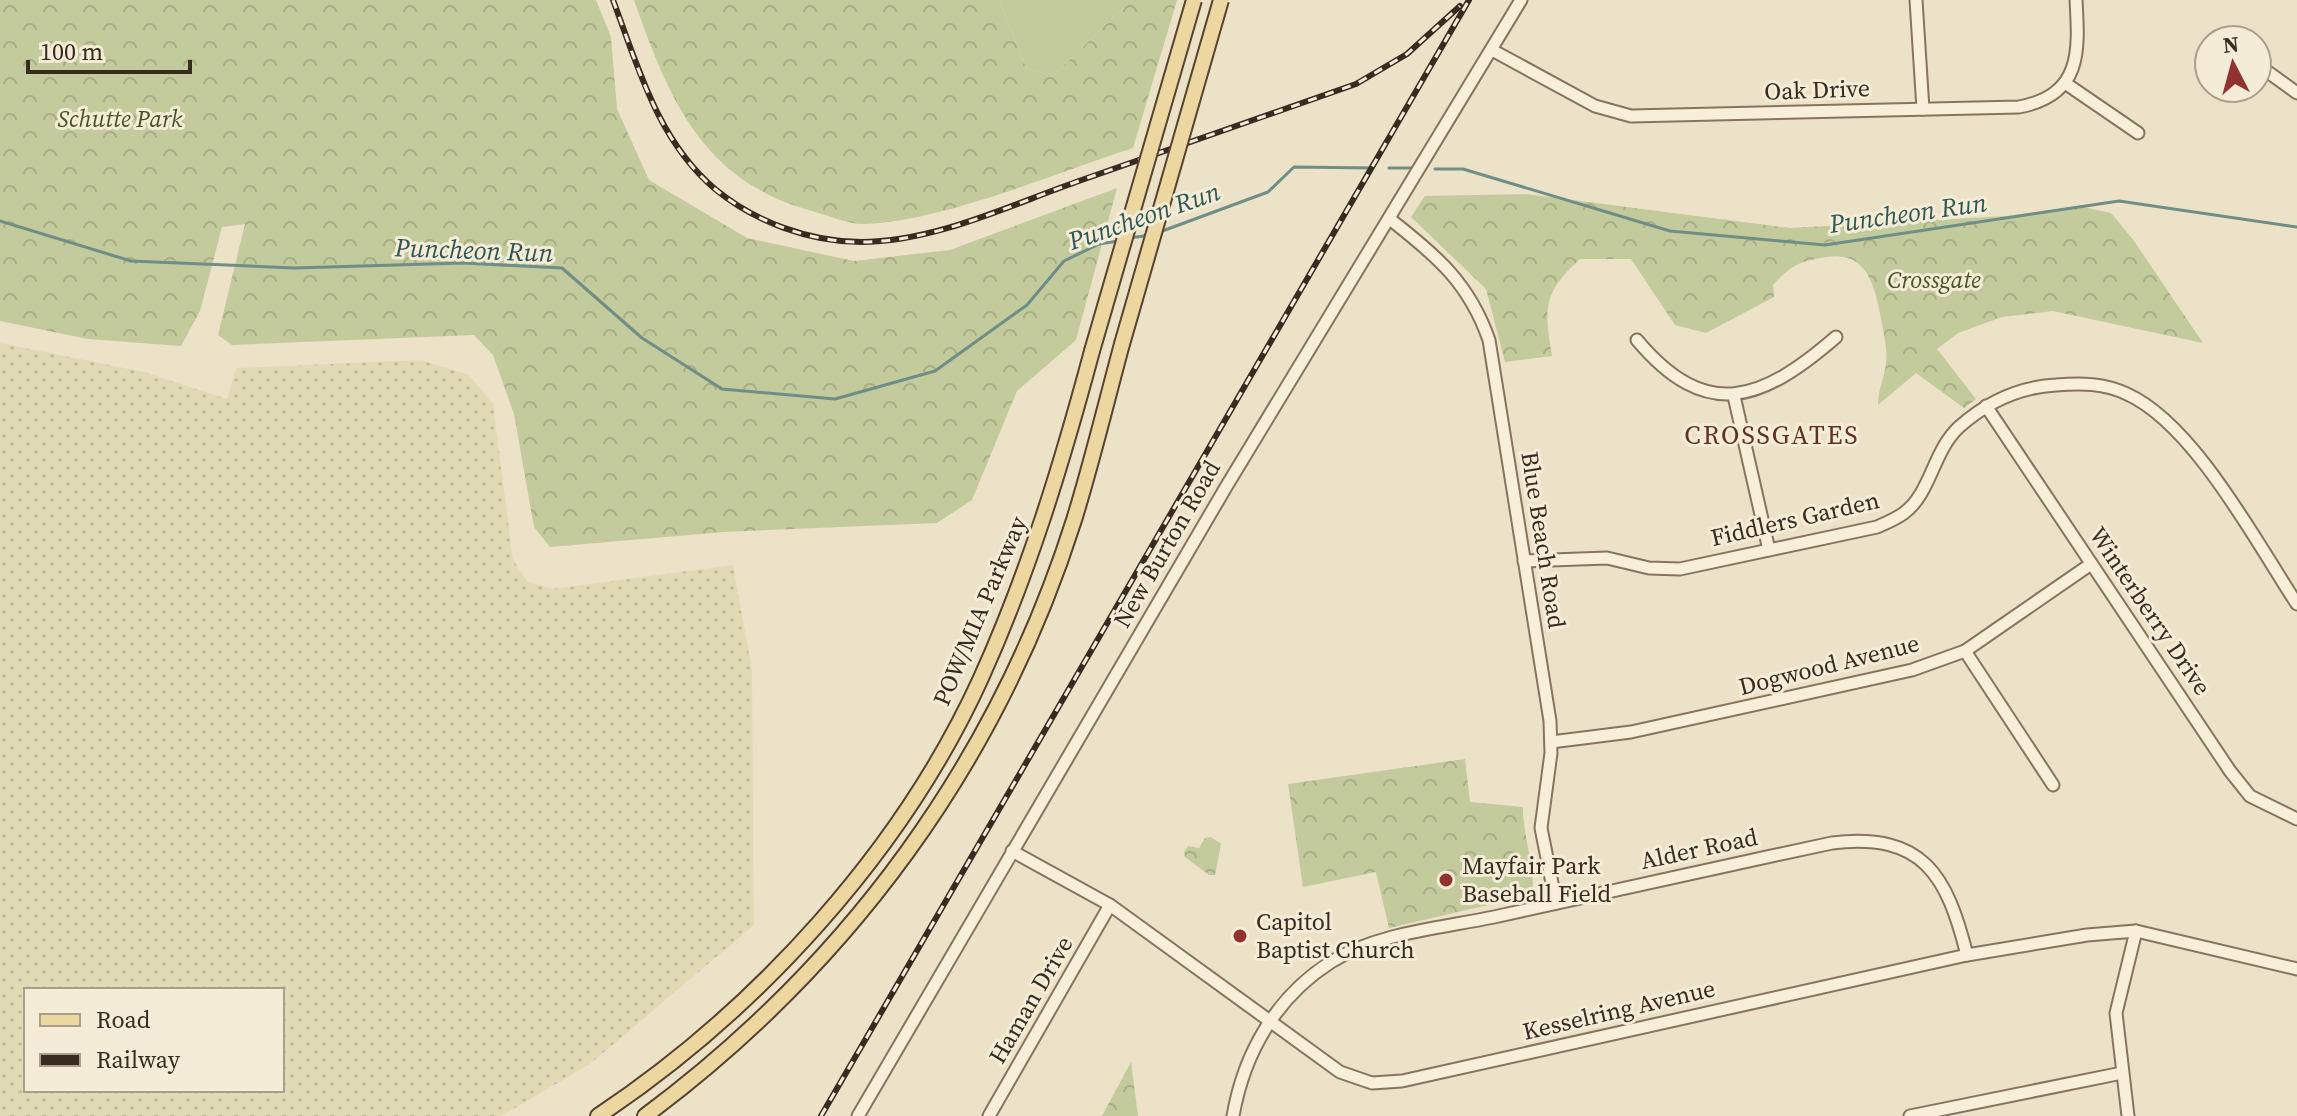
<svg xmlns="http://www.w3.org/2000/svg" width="2297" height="1116" viewBox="0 0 2297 1116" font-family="'Source Serif 4',serif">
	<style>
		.farmland { fill: url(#farmland-dots); fill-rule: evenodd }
		.green { fill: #c3ca9b }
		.forest { fill: url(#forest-crowns) }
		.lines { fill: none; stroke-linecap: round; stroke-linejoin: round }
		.stream { stroke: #6f8e87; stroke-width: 3 }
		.minor-casing { stroke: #87745d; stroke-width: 15 }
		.major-casing { stroke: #554231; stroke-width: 18 }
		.minor { stroke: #f7efda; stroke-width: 11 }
		.major { stroke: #edd7a1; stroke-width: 14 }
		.rail-casing { stroke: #382c20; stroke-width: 6 }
		.rail { stroke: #f4ecd6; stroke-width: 3; stroke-dasharray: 9; stroke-linecap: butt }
		.major-bridge-casing { stroke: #554231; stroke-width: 18; stroke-linecap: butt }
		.major-bridge { stroke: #edd7a1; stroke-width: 14 }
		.poi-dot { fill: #923231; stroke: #f4ecd6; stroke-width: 3 }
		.labels { text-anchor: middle; stroke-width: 6; stroke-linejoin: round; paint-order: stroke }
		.street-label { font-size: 24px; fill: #382c20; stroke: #f4ecd6 }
		.park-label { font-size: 24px; font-style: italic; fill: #475328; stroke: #f4ecd6 }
		.poi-label { font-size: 24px; fill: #382c20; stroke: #f4ecd6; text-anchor: start }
		.water-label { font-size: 26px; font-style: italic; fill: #305755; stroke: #f4ecd6 }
		.neighbourhood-label { font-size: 26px; letter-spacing: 2px; fill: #623122; stroke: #f4ecd6 }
	</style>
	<defs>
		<pattern id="farmland-dots" width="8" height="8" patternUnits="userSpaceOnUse" patternTransform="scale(2)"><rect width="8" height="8" fill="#e1dbb5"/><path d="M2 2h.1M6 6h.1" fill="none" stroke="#c2bc9b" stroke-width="1.8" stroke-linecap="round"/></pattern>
		<pattern id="forest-crowns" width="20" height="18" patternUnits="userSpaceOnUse" patternTransform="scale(2)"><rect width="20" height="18" fill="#c3ca9b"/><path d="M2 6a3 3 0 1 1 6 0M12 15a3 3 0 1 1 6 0" fill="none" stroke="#a8ae85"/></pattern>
	</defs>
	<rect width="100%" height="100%" fill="#ece2c7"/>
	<path class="farmland" d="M 0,343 L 144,372 L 227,399 L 236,368 L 421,360 L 469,375 L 493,404 L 513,560 L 527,581 L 552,589 L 733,565 L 752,671 L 754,925 L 590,1064 L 501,1116 L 0,1116 ZM 26,990 L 282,990 L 282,1090 L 26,1090 Z"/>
	<path class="green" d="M 999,0 L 1131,0 L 1052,77 L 1026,68 Z"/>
	<g class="forest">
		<path d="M 0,0 L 596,0 L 611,37 L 617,109 L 649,180 L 747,238 L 854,261 L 950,250 L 1117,188 L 1076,340 L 1017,391 L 972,500 L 937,523 L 723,532 L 550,547 L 534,527 L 514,414 L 493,355 L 474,335 L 232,345 L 218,335 L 245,224 L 222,227 L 200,311 L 181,346 L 88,339 L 0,321 Z"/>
		<path d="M 634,0 L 999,0 L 1026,68 L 1052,77 L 1131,0 L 1177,0 L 1133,148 C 1055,173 944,221 865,224 C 849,225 828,215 812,211 C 702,181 669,99 634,0 Z"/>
		<path d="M 1526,194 L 1790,228 L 2006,216 L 2078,206 L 2111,213 L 2134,241 L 2203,343 L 2053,311 L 2002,317 L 1958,333 L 1937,349 L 1976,399 L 1964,408 L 1916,373 L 1878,405 C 1878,389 1885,377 1886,362 C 1888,348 1883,332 1881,318 C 1875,288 1868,250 1826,257 C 1798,262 1793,264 1773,285 L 1774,297 L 1706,333 L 1675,325 L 1631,259 L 1580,259 C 1543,293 1544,308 1552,356 L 1505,362 L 1486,289 L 1411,217 L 1425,196 Z"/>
		<path d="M 1465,759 L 1470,802 L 1523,807 C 1522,834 1538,877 1531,895 L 1389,928 L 1376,872 L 1303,887 L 1288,784 Z"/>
		<path d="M 1211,837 L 1221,844 L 1215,875 L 1209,875 L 1185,857 L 1184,852 L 1188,846 L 1199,848 L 1205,838 Z"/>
		<path d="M 1131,1062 L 1138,1116 L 1102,1116 Z"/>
	</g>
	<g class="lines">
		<g class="stream">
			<path d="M 1389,168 L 1414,168"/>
			<path d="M 1435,169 L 1463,169 L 1670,231 L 1825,245 L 2119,201 L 2297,227"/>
			<path d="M 0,221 L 131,261 L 294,268 L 463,263 L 562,268 L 642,338 L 722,389 L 835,399 L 935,371 L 1027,305 L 1064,261 L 1099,244 L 1118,241"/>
			<path d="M 1157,233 L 1268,192 L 1294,167 L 1373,168"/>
			<path d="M 1130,238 L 1150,235"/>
		</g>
		<defs>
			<g id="minor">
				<path d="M 1916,0 L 1923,109"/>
				<path d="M 1492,50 L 1595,106 L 1631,116 L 2019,107 C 2082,95 2079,52 2076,0"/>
				<path d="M 2257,64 L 2297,93"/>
				<path d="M 2065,83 L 2138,133"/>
				<path d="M 1391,220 C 1437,256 1469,283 1489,340 L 1550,721 L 1551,753 L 1541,828 L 1556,903"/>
				<path d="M 1637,340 C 1706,422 1761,402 1836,337"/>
				<path d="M 1734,396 L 1769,550"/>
				<path d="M 1986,406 L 2230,771 L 2250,796 L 2297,819"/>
				<path d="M 1524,561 L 1607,558 L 1649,568 L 1680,569 L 1877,527 C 1886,523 1896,519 1904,513 C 1931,493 1933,451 1959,427 C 1987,402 2018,387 2056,385 C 2081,383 2104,383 2127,394 C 2194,424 2256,542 2297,604"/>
				<path d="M 1965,651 L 2053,785"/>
				<path d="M 1551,742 L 1631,732 L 1912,670 L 1965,651 L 2091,564"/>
				<path d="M 1012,851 L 1110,905 L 1340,1072 L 1372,1083 L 1402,1081 L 1967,955 L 2087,935 L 2136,931 L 2297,969"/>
				<path d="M 858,1116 L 1226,487 L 1521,0"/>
				<path d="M 989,1116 L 1110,905"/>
				<path d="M 1233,1116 C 1244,1053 1276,997 1331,962 C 1377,933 1441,928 1494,917 C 1606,892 1719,867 1832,843 C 1924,832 1947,876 1967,955"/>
				<path d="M 1910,1116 L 2122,1073"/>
				<path d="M 2128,1116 L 2116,1013 L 2136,931"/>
			</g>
			<g id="major">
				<path d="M 598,1116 C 756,1011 902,852 981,678 C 1029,572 1062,463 1092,351"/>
				<path d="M 645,1116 C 848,965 997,763 1074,520 C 1092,462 1106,403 1122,344"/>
			</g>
		</defs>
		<use href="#minor" class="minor-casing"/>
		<use href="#major" class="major-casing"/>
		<use href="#minor" class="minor"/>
		<use href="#major" class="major"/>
		<defs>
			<g id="rail">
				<path d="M 613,0 C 638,67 658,141 715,189 C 755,222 810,242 861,242 C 934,242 1008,206 1076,182 C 1169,149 1263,117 1356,84 L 1407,54 L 1460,6"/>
				<path d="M 821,1116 L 1469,0"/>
			</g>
		</defs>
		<use href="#rail" class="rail-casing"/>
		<use href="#rail" class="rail"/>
		<defs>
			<g id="major-bridge">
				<path d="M 1122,344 L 1221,0"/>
				<path d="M 1092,351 L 1194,0"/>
			</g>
		</defs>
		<use href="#major-bridge" class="major-bridge-casing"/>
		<use href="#major-bridge" class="major-bridge"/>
	</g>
	<g class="poi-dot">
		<circle cx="1446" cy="880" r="8"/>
		<circle cx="1240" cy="936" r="8"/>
	</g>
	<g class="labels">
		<g class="street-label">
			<text transform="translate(1817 90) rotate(-2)" y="8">Oak Drive</text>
			<text transform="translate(1795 519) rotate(-13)" y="8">Fiddlers Garden</text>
			<text transform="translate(1543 540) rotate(81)" y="8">Blue Beach Road</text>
			<text transform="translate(1167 544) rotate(-60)" y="8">New Burton Road</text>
			<text transform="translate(980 611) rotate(-67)" y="8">POW/MIA Parkway</text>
			<text transform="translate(2150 611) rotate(56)" y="8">Winterberry Drive</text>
			<text transform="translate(1829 665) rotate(-14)" y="8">Dogwood Avenue</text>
			<text transform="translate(1699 849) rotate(-12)" y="8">Alder Road</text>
			<text transform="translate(1031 1000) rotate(-60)" y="8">Haman Drive</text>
			<text transform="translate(1619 1010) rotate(-13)" y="8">Kesselring Avenue</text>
		</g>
		<g class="park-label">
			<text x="120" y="127">Schutte Park</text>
			<text x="1934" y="288">Crossgate</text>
		</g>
		<g class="poi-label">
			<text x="1462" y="874">Mayfair Park<tspan x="1462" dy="28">Baseball Field</tspan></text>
			<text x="1256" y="930">Capitol<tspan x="1256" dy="28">Baptist Church</tspan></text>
		</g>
		<g class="water-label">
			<text transform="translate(1908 213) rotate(-8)" y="9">Puncheon Run</text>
			<text transform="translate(1144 216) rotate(-19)" y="9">Puncheon Run</text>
			<text transform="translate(474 250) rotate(2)" y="9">Puncheon Run</text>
		</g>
		<g class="neighbourhood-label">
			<text x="1772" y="444">CROSSGATES</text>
		</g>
	</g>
	<rect x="24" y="988" width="260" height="104" fill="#f4ecd6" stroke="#a99f8d" stroke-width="2"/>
	<rect x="40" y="1014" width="40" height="12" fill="#edd7a1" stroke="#a99f8d" stroke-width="2"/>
	<text x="96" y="1028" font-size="24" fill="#382c20">Road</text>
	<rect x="40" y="1054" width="40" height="12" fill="#382c20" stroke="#a99f8d" stroke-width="2"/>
	<text x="96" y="1068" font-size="24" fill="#382c20">Railway</text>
	<g transform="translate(2233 64) rotate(354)"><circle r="38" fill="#f4ecd6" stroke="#a99f8d" stroke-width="2"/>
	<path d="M0-6L14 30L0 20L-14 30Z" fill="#923231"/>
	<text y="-12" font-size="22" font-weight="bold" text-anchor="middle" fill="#382c20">N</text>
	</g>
	<path d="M28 60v12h162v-12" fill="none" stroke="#382c20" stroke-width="4"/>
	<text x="40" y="60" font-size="24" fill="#382c20" stroke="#f4ecd6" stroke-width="6" paint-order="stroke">100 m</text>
</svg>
